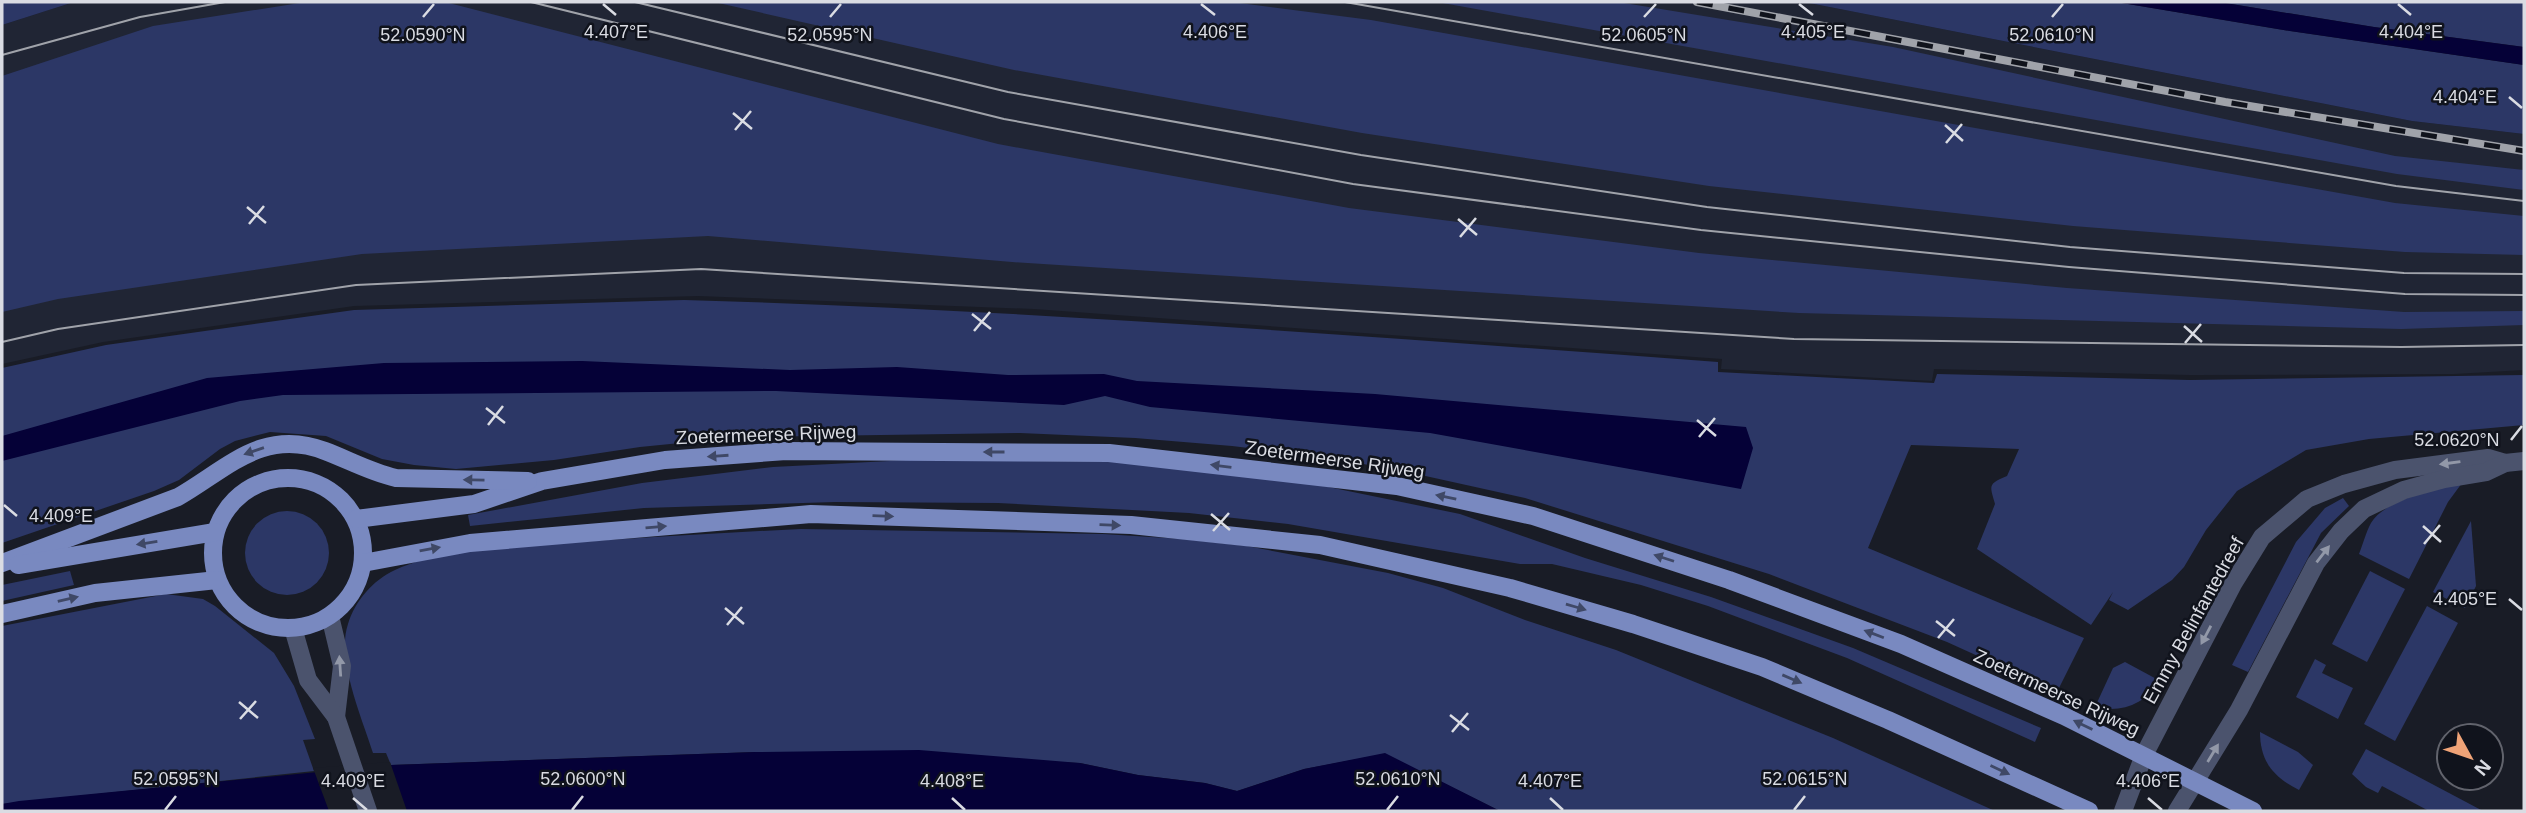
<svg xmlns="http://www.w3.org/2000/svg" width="2526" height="813" viewBox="0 0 2526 813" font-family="Arial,sans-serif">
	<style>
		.built { fill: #202534 }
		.green { fill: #2c3766 }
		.water { fill: #050137 }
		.pier { fill: #191c26 }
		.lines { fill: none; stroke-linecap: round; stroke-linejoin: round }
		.minor { stroke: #4b536d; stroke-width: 18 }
		.major { stroke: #7989c0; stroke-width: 18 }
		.tram { stroke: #a0a3aa; stroke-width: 2 }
		.rail-casing { stroke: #a0a3aa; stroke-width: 8 }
		.rail { stroke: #10131c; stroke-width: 5; stroke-dasharray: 16; stroke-linecap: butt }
		.oneway { fill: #3f4866 }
		.oneway2 { fill: #9298a8 }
		.ticks { fill: none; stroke: #dadce3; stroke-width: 2.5 }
		.labels { text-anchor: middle; stroke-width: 5; stroke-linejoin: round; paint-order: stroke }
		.street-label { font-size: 19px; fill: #dadce3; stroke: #10131c }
		.ticks-label { font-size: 18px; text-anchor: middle; fill: #dadce3; stroke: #10131c; stroke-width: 5; stroke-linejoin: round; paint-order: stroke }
	</style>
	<rect width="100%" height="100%" fill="#191c26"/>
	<path class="built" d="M 74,2 L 1804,2 L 2412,121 L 2524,134 L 2524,370 L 2454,374 L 2190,375 L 1934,369 L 1932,381 L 1721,369 L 1722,359 L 1034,309 L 698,296 L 354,306 L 103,342 L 2,364 L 2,25 Z"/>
	<g class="green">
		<path d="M 2,2 L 74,2 L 2,25 Z"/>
		<path d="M 306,2 L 445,2 L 998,144 L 1349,208 L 1699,253 L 2067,288 L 2404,312 L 2524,311 L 2524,325 L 2401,329 L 1799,313 L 1012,262 L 708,236 L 362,254 L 58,299 L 2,312 L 2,76 L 153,26 Z"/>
		<path d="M 714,2 L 1232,2 L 1371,20 L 2395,203 L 2524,216 L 2524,255 L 2405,252 L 2073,226 L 1709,186 L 1362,133 L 1014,70 Z"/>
		<path d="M 1437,2 L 1618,2 L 1893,47 L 2395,156 L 2524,170 L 2524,190 L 2397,174 Z"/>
		<path d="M 1804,2 L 2116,2 L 2290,31 L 2524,65 L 2524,134 L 2412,121 Z"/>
		<path d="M 2219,2 L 2524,2 L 2524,47 L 2374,27 Z"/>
		<path d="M 684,300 C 1029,310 1374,337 1718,362 L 1718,372 L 1934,383 L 1937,374 L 2190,380 L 2524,375 L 2524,425 L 2369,439 L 2306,450 L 2237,491 L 2206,530 L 2184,567 L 2172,580 L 2128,610 L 2109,600 L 2113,592 L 2091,625 L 1977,549 L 1995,504 C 1990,486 1987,484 2007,476 L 2019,449 L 1911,445 L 1868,548 L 2084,638 L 2057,692 L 1947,642 L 1769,574 L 1525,498 L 1421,475 L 1332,458 L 1232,446 L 1135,438 L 1020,433 L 741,437 L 640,447 L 554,460 L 456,469 L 414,465 L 382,459 L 326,436 L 270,432 L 235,441 L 220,449 L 179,480 L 154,491 L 2,543 L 2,368 L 106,345 L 354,310 Z"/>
		<path d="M 909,460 L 1129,462 L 1309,483 L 1460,514 L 1585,558 L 1711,597 L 1853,648 L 2041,728 L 2035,742 L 1847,658 L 1708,606 L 1641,585 L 1552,564 L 1520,564 L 1288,524 L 1189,513 L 998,503 L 835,502 L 644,508 L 470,526 L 468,515 L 642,483 L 773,467 Z"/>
		<path d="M 2462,483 L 2448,502 L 2409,579 L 2359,554 C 2363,544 2366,532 2371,523 C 2384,500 2438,488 2462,483 Z"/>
		<path d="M 2343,498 L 2349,506 L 2321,533 L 2248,672 L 2232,665 L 2296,542 L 2325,508 Z"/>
		<circle cx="287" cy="553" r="42"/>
		<path d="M 2471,521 L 2476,586 L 2465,608 L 2433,592 Z"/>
		<path d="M 801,529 L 1103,534 L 1183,539 L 1247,546 L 1388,573 L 1443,588 L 1525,620 L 1616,650 L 1833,738 L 1995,811 L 1500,811 L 1385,754 L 1304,769 L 1237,791 L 1205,783 L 1138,775 L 1080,763 L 755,752 L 391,765 L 386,753 L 373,753 C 362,718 336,659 348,624 C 355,601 373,580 395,570 C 444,548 500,548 552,544 C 635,538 718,533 801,529 Z"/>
		<path d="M 70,571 L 74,585 L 2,601 L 2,585 Z"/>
		<path d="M 2370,571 L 2405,589 L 2367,662 L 2332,644 Z"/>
		<path d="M 166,594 L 203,599 L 215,606 L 274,653 L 294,686 L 315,739 L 303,740 L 314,771 L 2,804 L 2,626 Z"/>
		<path d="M 2427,606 L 2458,623 L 2395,741 L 2364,724 Z"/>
		<path d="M 2315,659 L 2326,665 L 2322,673 L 2353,688 L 2338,719 L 2296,697 Z"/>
		<path d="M 2125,662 L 2162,682 C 2144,703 2122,714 2095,707 L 2113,668 Z"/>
		<path d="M 2260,732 L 2298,752 L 2313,765 L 2299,790 C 2273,777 2260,761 2260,732 Z"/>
		<path d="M 2366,749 L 2483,811 L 2429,811 L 2382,786 L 2378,793 L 2366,787 L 2352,774 Z"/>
	</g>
	<g class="water">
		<path d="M 2116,2 L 2219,2 L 2374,27 L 2524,47 L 2524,65 L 2290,31 Z"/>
		<path d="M 582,361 L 790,370 L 897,367 L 1008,375 L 1104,374 L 1137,381 L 1375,394 L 1746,427 L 1753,448 L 1741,489 L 1430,433 L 1150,407 L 1105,396 L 1064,405 L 776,391 L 283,395 L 240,401 L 2,461 L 2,436 L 207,378 L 384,363 Z"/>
		<path d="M 919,750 L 1080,763 L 1138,775 L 1205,783 L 1237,791 L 1304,769 L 1385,753 L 1500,811 L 2,811 L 2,804 L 19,801 L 391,765 L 755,752 Z"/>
	</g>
	<path class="pier" d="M 390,762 L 407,811 L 329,811 L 313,768 Z"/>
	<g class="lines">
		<g class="minor">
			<path d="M 330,616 L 342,666 L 336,717"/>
			<path d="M 293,628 L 308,680 L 336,717 L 368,811"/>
			<path d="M 2123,811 L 2144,755 L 2233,584 L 2262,537 L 2307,499 L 2344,484 L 2395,470 L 2488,458 L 2505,463"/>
			<path d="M 2177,811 L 2239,710 L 2316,563 L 2341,531 L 2364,509 L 2404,490 L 2444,479 L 2486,472 L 2505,463 L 2524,461"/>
		</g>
		<g class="major">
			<circle cx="288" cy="553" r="75"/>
			<path d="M 356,519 L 474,504 L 542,481 L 665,460 L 786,451 L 1109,453 L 1397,486 L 1533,516 L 1729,580 L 1901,644 L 2064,716 L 2253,811"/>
			<path d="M 2,563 L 178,497 C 227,469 263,427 325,451 C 349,460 370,472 396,478 L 528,481"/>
			<path d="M 363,563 L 470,543 L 811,514 L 1131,525 L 1320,545 L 1510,588 L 1633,624 L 1762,667 L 1888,720 L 2089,811"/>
			<path d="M 18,565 L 215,532"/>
			<path d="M 2,614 L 95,593 L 217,580"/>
		</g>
		<g class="tram">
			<path d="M 531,2 L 1004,119 L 1353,184 L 1701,230 L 2069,267 L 2405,294 L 2524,295"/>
			<path d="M 635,2 L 1008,92 L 1361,155 L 1707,207 L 2070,247 L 2404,273 L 2524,274"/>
			<path d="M 1345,2 L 2396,186 L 2524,201"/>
			<path d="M 2,55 L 140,17 L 225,2"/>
			<path d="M 2,342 L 58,329 L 356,285 L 701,269 L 1794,339 L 2401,347 L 2524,345"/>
		</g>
		<defs>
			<path id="rail" d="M 1697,2 L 2225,102 L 2524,151"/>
		</defs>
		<use href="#rail" class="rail-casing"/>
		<use href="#rail" class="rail"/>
	</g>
	<defs><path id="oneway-solid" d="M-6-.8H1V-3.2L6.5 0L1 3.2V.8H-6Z" transform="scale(1.75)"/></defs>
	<g class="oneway">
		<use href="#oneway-solid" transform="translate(254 451) rotate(161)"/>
		<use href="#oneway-solid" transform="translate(994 452) rotate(-180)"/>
		<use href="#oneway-solid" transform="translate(718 456) rotate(176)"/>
		<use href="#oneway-solid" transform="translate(1221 466) rotate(-173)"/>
		<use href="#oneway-solid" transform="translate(474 480) rotate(-179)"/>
		<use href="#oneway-solid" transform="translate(1446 497) rotate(-168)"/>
		<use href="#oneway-solid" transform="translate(883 516) rotate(2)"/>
		<use href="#oneway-solid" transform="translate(1110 525) rotate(2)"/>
		<use href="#oneway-solid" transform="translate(656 527) rotate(-5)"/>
		<use href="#oneway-solid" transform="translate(147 543) rotate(171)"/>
		<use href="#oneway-solid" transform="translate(430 549) rotate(-10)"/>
		<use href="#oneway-solid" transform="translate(1664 558) rotate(-162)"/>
		<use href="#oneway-solid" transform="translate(68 599) rotate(-13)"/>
		<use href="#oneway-solid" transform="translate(1576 607) rotate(16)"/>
		<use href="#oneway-solid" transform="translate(1874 634) rotate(-159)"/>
		<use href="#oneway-solid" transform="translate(1792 679) rotate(23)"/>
		<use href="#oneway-solid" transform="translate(2083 725) rotate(-154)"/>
		<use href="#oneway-solid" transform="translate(2000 770) rotate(25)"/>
	</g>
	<g class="oneway2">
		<use href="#oneway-solid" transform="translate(2450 463) rotate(172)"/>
		<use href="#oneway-solid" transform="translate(2323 554) rotate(-52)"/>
		<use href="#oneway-solid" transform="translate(2206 635) rotate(118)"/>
		<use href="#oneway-solid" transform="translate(340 666) rotate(-94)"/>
		<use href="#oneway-solid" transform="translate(2213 753) rotate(-59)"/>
	</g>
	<path class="ticks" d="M 603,4 L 616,15M 1201,4 L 1215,15M 1799,4 L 1813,15M 2398,4 L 2411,15M 423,17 L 434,4M 830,17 L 841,4M 1644,17 L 1656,4M 2052,17 L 2063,4M 2509,97 L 2522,108M 733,113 L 752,129M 1945,125 L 1963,141M 735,130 L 751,111M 1946,143 L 1962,124M 247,207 L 266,223M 1458,219 L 1477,235M 249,224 L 264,206M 1460,237 L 1476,218M 972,314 L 991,329M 2184,326 L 2202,342M 974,331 L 990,312M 2185,343 L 2201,324M 486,408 L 505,423M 1697,420 L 1716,436M 488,425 L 503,406M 1699,437 L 1715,418M 2511,440 L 2522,426M 4,505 L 17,516M 1211,514 L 1230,530M 2423,526 L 2441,542M 1213,531 L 1229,513M 2424,544 L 2440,525M 2509,599 L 2522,610M 725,608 L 744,624M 1936,621 L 1955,636M 727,625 L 742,607M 1938,638 L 1954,619M 239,702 L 258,718M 1450,715 L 1469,730M 240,719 L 256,701M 1452,732 L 1468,713M 353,798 L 367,810M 952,798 L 965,810M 1550,798 L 1563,810M 2148,798 L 2162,810M 165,810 L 176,796M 572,810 L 583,796M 1387,810 L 1398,796M 1794,810 L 1805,796"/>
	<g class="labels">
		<g class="street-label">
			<text transform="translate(766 434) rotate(-2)" y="7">Zoetermeerse Rijweg</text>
			<text transform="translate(1335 459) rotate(8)" y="7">Zoetermeerse Rijweg</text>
			<text transform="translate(2193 620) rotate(-61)" y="7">Emmy Belinfantedreef</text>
			<text transform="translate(2057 692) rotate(25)" y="7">Zoetermeerse Rijweg</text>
		</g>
	</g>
	<g class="ticks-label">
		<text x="616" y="38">4.407°E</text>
		<text x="1215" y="38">4.406°E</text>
		<text x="2411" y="38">4.404°E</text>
		<text x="1813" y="38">4.405°E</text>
		<text x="423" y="41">52.0590°N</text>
		<text x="830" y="41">52.0595°N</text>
		<text x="1644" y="41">52.0605°N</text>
		<text x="2052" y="41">52.0610°N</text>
		<text x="2465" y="103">4.404°E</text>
		<text x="2457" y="446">52.0620°N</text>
		<text x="61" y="522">4.409°E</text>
		<text x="2465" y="605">4.405°E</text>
		<text x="176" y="785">52.0595°N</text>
		<text x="583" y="785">52.0600°N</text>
		<text x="1398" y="785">52.0610°N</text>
		<text x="1805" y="785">52.0615°N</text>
		<text x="353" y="787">4.409°E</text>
		<text x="952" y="787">4.408°E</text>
		<text x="1550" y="787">4.407°E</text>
		<text x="2148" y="787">4.406°E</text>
	</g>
	<rect width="2526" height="813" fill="none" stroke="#dadce3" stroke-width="7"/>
	<g transform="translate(2470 757) rotate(130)"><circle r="33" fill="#10131c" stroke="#61636c" stroke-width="2"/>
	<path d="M0-5L12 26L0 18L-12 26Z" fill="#efa377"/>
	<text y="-10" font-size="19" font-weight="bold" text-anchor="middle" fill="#dadce3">N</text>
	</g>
</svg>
